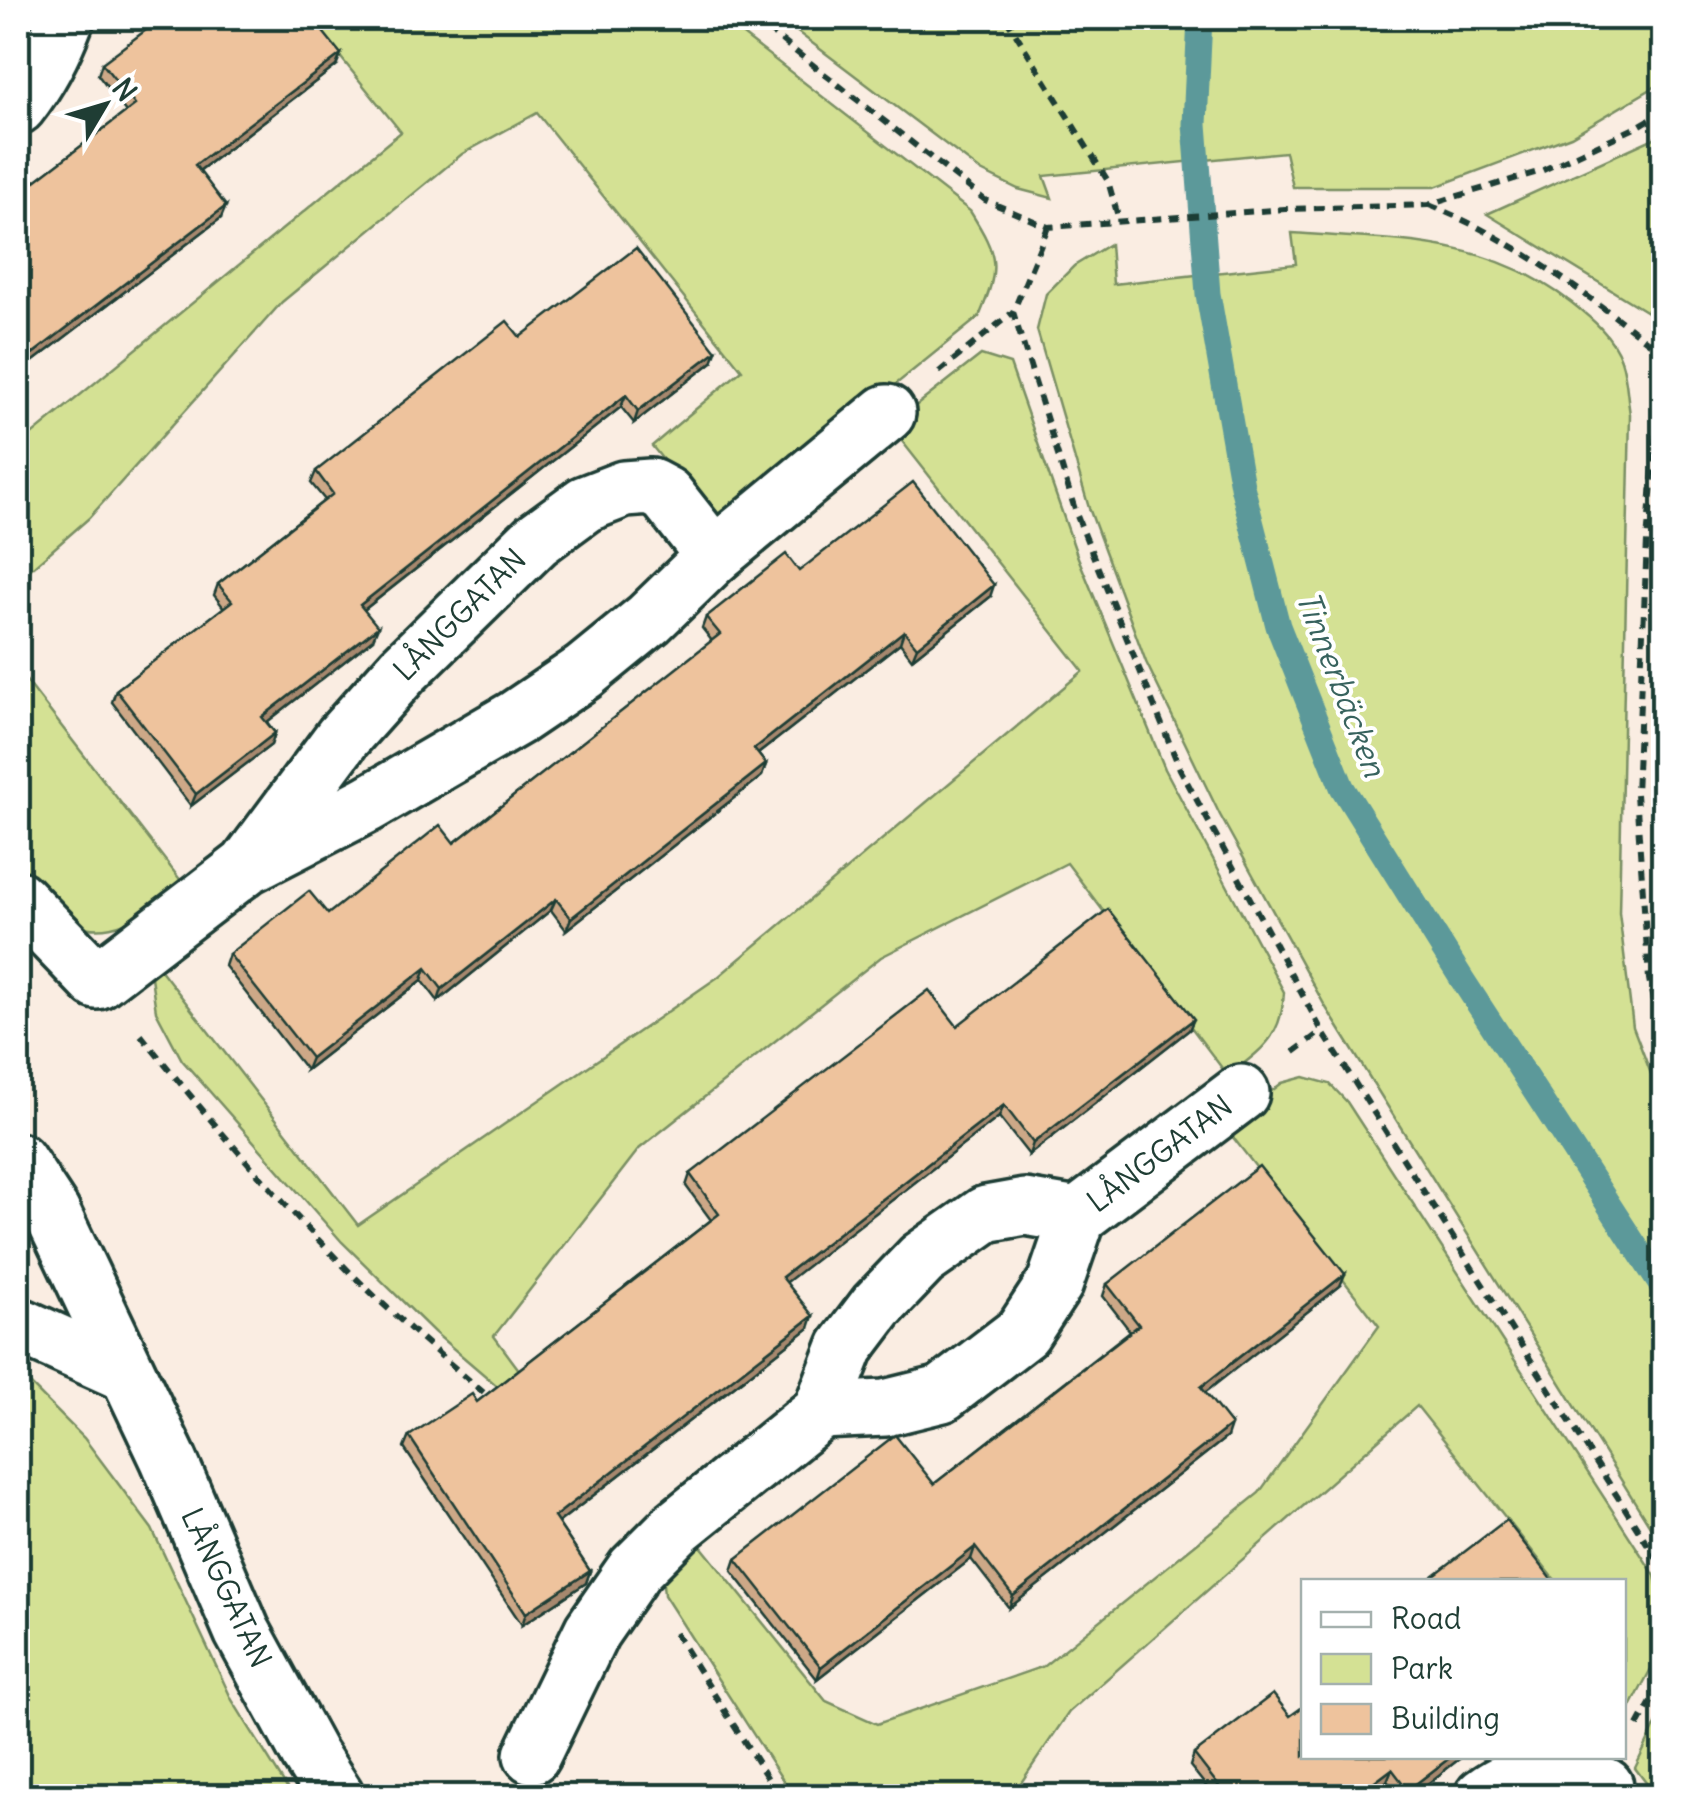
<svg xmlns="http://www.w3.org/2000/svg" width="1681" height="1814" viewBox="0 0 1681 1814" font-family="Delius,sans-serif">
	<style>
		.green { fill: #d4e194; stroke: #7a8f64; stroke-width: 2.5 }
		.lines { fill: none; stroke-linecap: round; stroke-linejoin: round }
		.stream { stroke: #5c999a; stroke-width: 25 }
		.minor-casing { stroke: #1f3d34; stroke-width: 62 }
		.path { stroke: #1f3d34; stroke-width: 6; stroke-dasharray: 10 8; stroke-linecap: butt }
		.minor { stroke: #fff; stroke-width: 55 }
		.wall { fill: #cda887; stroke: #1f3d34; stroke-width: 2.5 }
		.shaded-wall { fill: #a7886e; stroke: #1f3d34; stroke-width: 2.5 }
		.building { fill: #eec39d; stroke: #1f3d34; stroke-width: 2.5 }
		.labels { text-anchor: middle; stroke-width: 8; stroke-linejoin: round; paint-order: stroke }
		.street-label { font-size: 30px; fill: #1f3d34; stroke: #fff }
		.water-label { font-size: 32px; font-style: italic; fill: #38635e; stroke: #fff }
	</style>
	<rect width="100%" height="100%" fill="#faede2"/>
	<filter id="ink" filterUnits="userSpaceOnUse"><feTurbulence type="fractalNoise" baseFrequency=".01" numOctaves="2"/><feDisplacementMap in="SourceGraphic" scale="20" xChannelSelector="R" yChannelSelector="G"/><feConvolveMatrix kernelMatrix="1 2 1 2 8 2 1 2 1" color-interpolation-filters="sRGB"/></filter>
	<g filter="url(#ink)">
		<g class="green">
			<path d="M 309,18 L 721,18 L 970,211 C 999,257 1000,267 979,317 L 718,528 L 652,446 L 742,370 L 537,113 L 462,154 L 282,302 L 89,518 L 18,580 L 18,446 L 401,132 Z"/>
			<path d="M 779,18 L 1663,18 L 1663,82 L 1571,136 L 1435,187 L 1293,187 L 1285,152 L 1044,176 L 1052,198 L 1018,189 L 981,171 Z"/>
			<path d="M 1663,134 L 1663,251 L 1652,315 L 1487,214 Z"/>
			<path d="M 1292,233 C 1396,241 1485,236 1572,303 C 1591,318 1613,336 1621,360 C 1627,377 1627,397 1630,414 L 1619,913 L 1633,1027 L 1663,1105 L 1663,1547 L 1325,1006 L 1220,815 L 1146,662 L 1089,508 L 1037,330 L 1046,294 L 1074,266 L 1110,244 L 1113,284 L 1296,264 Z"/>
			<path d="M 981,355 L 1010,364 L 1077,555 L 1165,769 L 1284,992 C 1282,1038 1262,1049 1228,1076 L 1067,863 L 881,957 L 639,1149 L 494,1336 L 543,1402 L 509,1396 L 434,1332 L 342,1242 L 182,1060 L 156,1011 L 151,977 L 157,965 L 358,1225 L 718,977 L 1083,671 L 890,426 Z"/>
			<path d="M 1663,539 L 1663,926 C 1651,798 1657,667 1663,539 Z"/>
			<path d="M 18,670 L 182,882 C 147,914 103,950 56,913 C 42,901 30,885 18,872 Z"/>
			<path d="M 1304,1077 L 1330,1084 L 1347,1102 L 1655,1576 L 1663,1613 L 1663,1646 L 1624,1720 L 1624,1582 L 1556,1581 L 1417,1406 L 1069,1712 L 1012,1796 L 793,1796 L 664,1595 L 662,1573 L 692,1535 L 826,1701 L 877,1724 L 1044,1666 L 1259,1493 L 1379,1326 L 1225,1127 L 1282,1083 Z"/>
			<path d="M 18,1372 L 84,1438 L 152,1529 L 232,1700 L 292,1796 L 18,1796 Z"/>
			<path d="M 1663,1710 L 1663,1796 L 1656,1796 L 1635,1768 Z"/>
		</g>
		<g class="lines">
			<path class="stream" d="M 1200,18 L 1195,124 L 1208,294 L 1242,486 L 1278,626 L 1342,787 L 1462,979 L 1664,1290"/>
			<defs>
				<g id="minor">
					<path d="M 18,106 C 39,79 54,50 66,18"/>
					<path d="M 714,556 L 887,413"/>
					<path d="M 18,899 L 97,981 L 247,866 L 368,804 L 516,718 L 584,672 L 649,619 L 714,556 L 666,495 L 651,487 L 624,489 L 585,504 L 536,540 L 403,670 L 343,737 L 247,866"/>
					<path d="M 18,1161 L 52,1213 L 168,1458 L 242,1631 L 309,1754 L 336,1796"/>
					<path d="M 18,1325 L 127,1374"/>
					<path d="M 821,1411 L 846,1347 L 877,1306 L 922,1259 L 986,1214 L 1025,1207 L 1078,1216"/>
					<path d="M 532,1755 L 592,1631 L 635,1569 L 678,1526 L 821,1411 L 885,1408 L 942,1394 L 1023,1332 L 1055,1283 L 1078,1216 L 1241,1093"/>
					<path d="M 1483,1796 C 1527,1763 1556,1769 1605,1786 L 1599,1796"/>
				</g>
			</defs>
			<use href="#minor" class="minor-casing"/>
			<g class="path">
				<path d="M 753,18 L 985,200 L 1048,227 L 1285,209 L 1428,205 L 1541,171 L 1637,127 L 1664,111"/>
				<path d="M 1006,18 L 1108,181 L 1119,220"/>
				<path d="M 1429,205 C 1517,240 1588,296 1663,353"/>
				<path d="M 1048,227 L 1013,312 L 1077,516 L 1180,769 L 1322,1031 L 1664,1570"/>
				<path d="M 1664,345 L 1647,541 L 1636,794 L 1649,979 L 1664,1061"/>
				<path d="M 939,372 L 1013,312"/>
				<path d="M 141,1035 C 202,1111 265,1185 333,1255 C 383,1307 438,1353 492,1400"/>
				<path d="M 1294,1052 L 1322,1031"/>
				<path d="M 675,1633 L 779,1796"/>
				<path d="M 1638,1726 L 1664,1678"/>
			</g>
			<use href="#minor" class="minor"/>
		</g>
		<g class="wall">
			<path d="M 102,63 L 336,66 L 199,171 L 221,218 L 18,373 L 18,194 L 126,112 L 98,75 Z"/>
			<path d="M 520,337 L 712,362 L 634,423 L 621,407 L 364,610 L 373,639 L 267,722 L 275,733 L 271,745 L 191,806 L 112,702 L 116,690 L 224,608 L 214,595 L 218,584 L 325,500 L 311,483 L 316,471 Z"/>
			<path d="M 799,571 L 990,597 L 912,659 L 900,643 L 758,754 L 766,764 L 762,776 L 566,930 L 551,910 L 438,1001 L 422,980 L 306,1070 L 225,966 L 229,954 L 328,914 L 454,843 L 712,641 L 702,628 L 706,617 Z"/>
			<path d="M 957,1026 L 1189,1030 L 1029,1155 L 999,1117 L 786,1282 L 809,1328 L 558,1523 L 590,1571 L 586,1583 L 522,1625 L 404,1448 L 409,1436 L 477,1402 L 711,1220 L 686,1186 L 690,1174 Z"/>
			<path d="M 1107,1284 L 1340,1286 L 1205,1392 L 1227,1437 L 1009,1608 L 971,1559 L 817,1679 L 732,1571 L 736,1559 L 934,1484 L 1130,1331 L 1103,1296 Z"/>
			<path d="M 1290,1716 L 1463,1756 L 1412,1796 L 1400,1796 L 1387,1781 L 1367,1796 L 1214,1796 L 1190,1766 L 1194,1754 Z"/>
		</g>
		<g class="shaded-wall">
			<path d="M 341,54 L 336,66 L 191,177 L 195,165 Z"/>
			<path d="M 226,206 L 221,218 L 18,373 L 18,365 Z"/>
			<path d="M 716,351 L 712,362 L 634,423 L 638,411 Z"/>
			<path d="M 626,395 L 621,407 L 356,616 L 360,605 Z"/>
			<path d="M 994,585 L 990,597 L 912,659 L 917,647 Z"/>
			<path d="M 378,627 L 373,639 L 258,729 L 262,717 Z"/>
			<path d="M 904,631 L 900,643 L 750,760 L 754,749 Z"/>
			<path d="M 275,733 L 271,745 L 191,806 L 196,794 Z"/>
			<path d="M 766,764 L 762,776 L 566,930 L 571,918 Z"/>
			<path d="M 556,899 L 551,910 L 438,1001 L 442,989 Z"/>
			<path d="M 426,968 L 422,980 L 306,1070 L 311,1058 Z"/>
			<path d="M 1194,1019 L 1189,1030 L 1029,1155 L 1033,1143 Z"/>
			<path d="M 1004,1105 L 999,1117 L 778,1289 L 782,1277 Z"/>
			<path d="M 1345,1274 L 1340,1286 L 1197,1399 L 1201,1387 Z"/>
			<path d="M 813,1316 L 809,1328 L 550,1529 L 554,1517 Z"/>
			<path d="M 1231,1425 L 1227,1437 L 1009,1608 L 1013,1596 Z"/>
			<path d="M 975,1547 L 971,1559 L 817,1679 L 821,1667 Z"/>
			<path d="M 590,1571 L 586,1583 L 522,1625 L 526,1613 Z"/>
			<path d="M 1452,1756 L 1463,1756 L 1412,1796 L 1406,1796 L 1408,1790 Z"/>
			<path d="M 1392,1769 L 1387,1781 L 1367,1796 L 1356,1796 Z"/>
		</g>
		<g class="building">
			<path d="M 162,18 L 312,18 L 341,54 L 195,165 L 226,206 L 18,365 L 18,194 L 135,105 L 102,63 Z"/>
			<path d="M 636,248 L 716,351 L 638,411 L 626,395 L 360,605 L 378,627 L 262,717 L 275,733 L 196,794 L 116,690 L 232,601 L 218,584 L 333,494 L 316,471 L 507,321 L 520,337 Z"/>
			<path d="M 913,482 L 994,585 L 917,647 L 904,631 L 754,749 L 766,764 L 571,918 L 556,899 L 442,989 L 426,968 L 311,1058 L 229,954 L 309,891 L 328,914 L 440,825 L 454,843 L 720,634 L 706,617 L 786,554 L 799,571 Z"/>
			<path d="M 1108,909 L 1194,1019 L 1033,1143 L 1004,1105 L 782,1277 L 813,1316 L 554,1517 L 590,1571 L 526,1613 L 409,1436 L 472,1394 L 477,1402 L 719,1214 L 690,1174 L 929,990 L 957,1026 Z"/>
			<path d="M 1259,1166 L 1345,1274 L 1201,1387 L 1231,1425 L 1013,1596 L 975,1547 L 821,1667 L 736,1559 L 895,1435 L 934,1484 L 1139,1325 L 1107,1284 Z"/>
			<path d="M 1506,1520 L 1554,1582 L 1431,1582 L 1429,1579 Z"/>
			<path d="M 1273,1694 L 1290,1716 L 1304,1706 L 1304,1756 L 1452,1756 L 1408,1790 L 1392,1769 L 1356,1796 L 1222,1796 L 1225,1794 L 1194,1754 Z"/>
		</g>
	</g>
	<g class="labels">
		<g class="street-label">
			<text transform="translate(460 615) rotate(-45)" y="10">LÅNGGATAN</text>
			<text transform="translate(1160 1154) rotate(-37)" y="10">LÅNGGATAN</text>
			<text transform="translate(226 1588) rotate(65)" y="10">LÅNGGATAN</text>
		</g>
		<g class="water-label">
			<text transform="translate(1341 684) rotate(69)" y="11">Tinnerbäcken</text>
		</g>
	</g>
	<rect width="1681" height="1814" fill="none" stroke="#fff" stroke-width="60"/>
	<rect x="30" y="30" width="1621" height="1754" fill="none" stroke="#1f3d34" stroke-width="4" filter="url(#ink)"/>
	<rect x="1301" y="1579" width="325" height="180" fill="#ffffff" stroke="#a5b1ae" stroke-width="2.5"/>
	<rect x="1321" y="1612" width="50" height="15" fill="#ffffff" stroke="#a5b1ae" stroke-width="2.5"/>
	<text x="1391" y="1629" font-size="30" fill="#1f3d34">Road</text>
	<rect x="1321" y="1654" width="50" height="30" fill="#d4e194" stroke="#a5b1ae" stroke-width="2.5"/>
	<text x="1391" y="1679" font-size="30" fill="#1f3d34">Park</text>
	<rect x="1321" y="1704" width="50" height="30" fill="#eec39d" stroke="#a5b1ae" stroke-width="2.5"/>
	<text x="1391" y="1729" font-size="30" fill="#1f3d34">Building</text>
	<g transform="translate(105 105) rotate(52)" stroke="#ffffff" stroke-width="8" paint-order="stroke">
	<path d="M0-8L18 38L0 25L-18 38Z" fill="#1f3d34"/>
	<text y="-15" font-size="28" font-weight="bold" text-anchor="middle" fill="#1f3d34">N</text>
	</g>
</svg>
